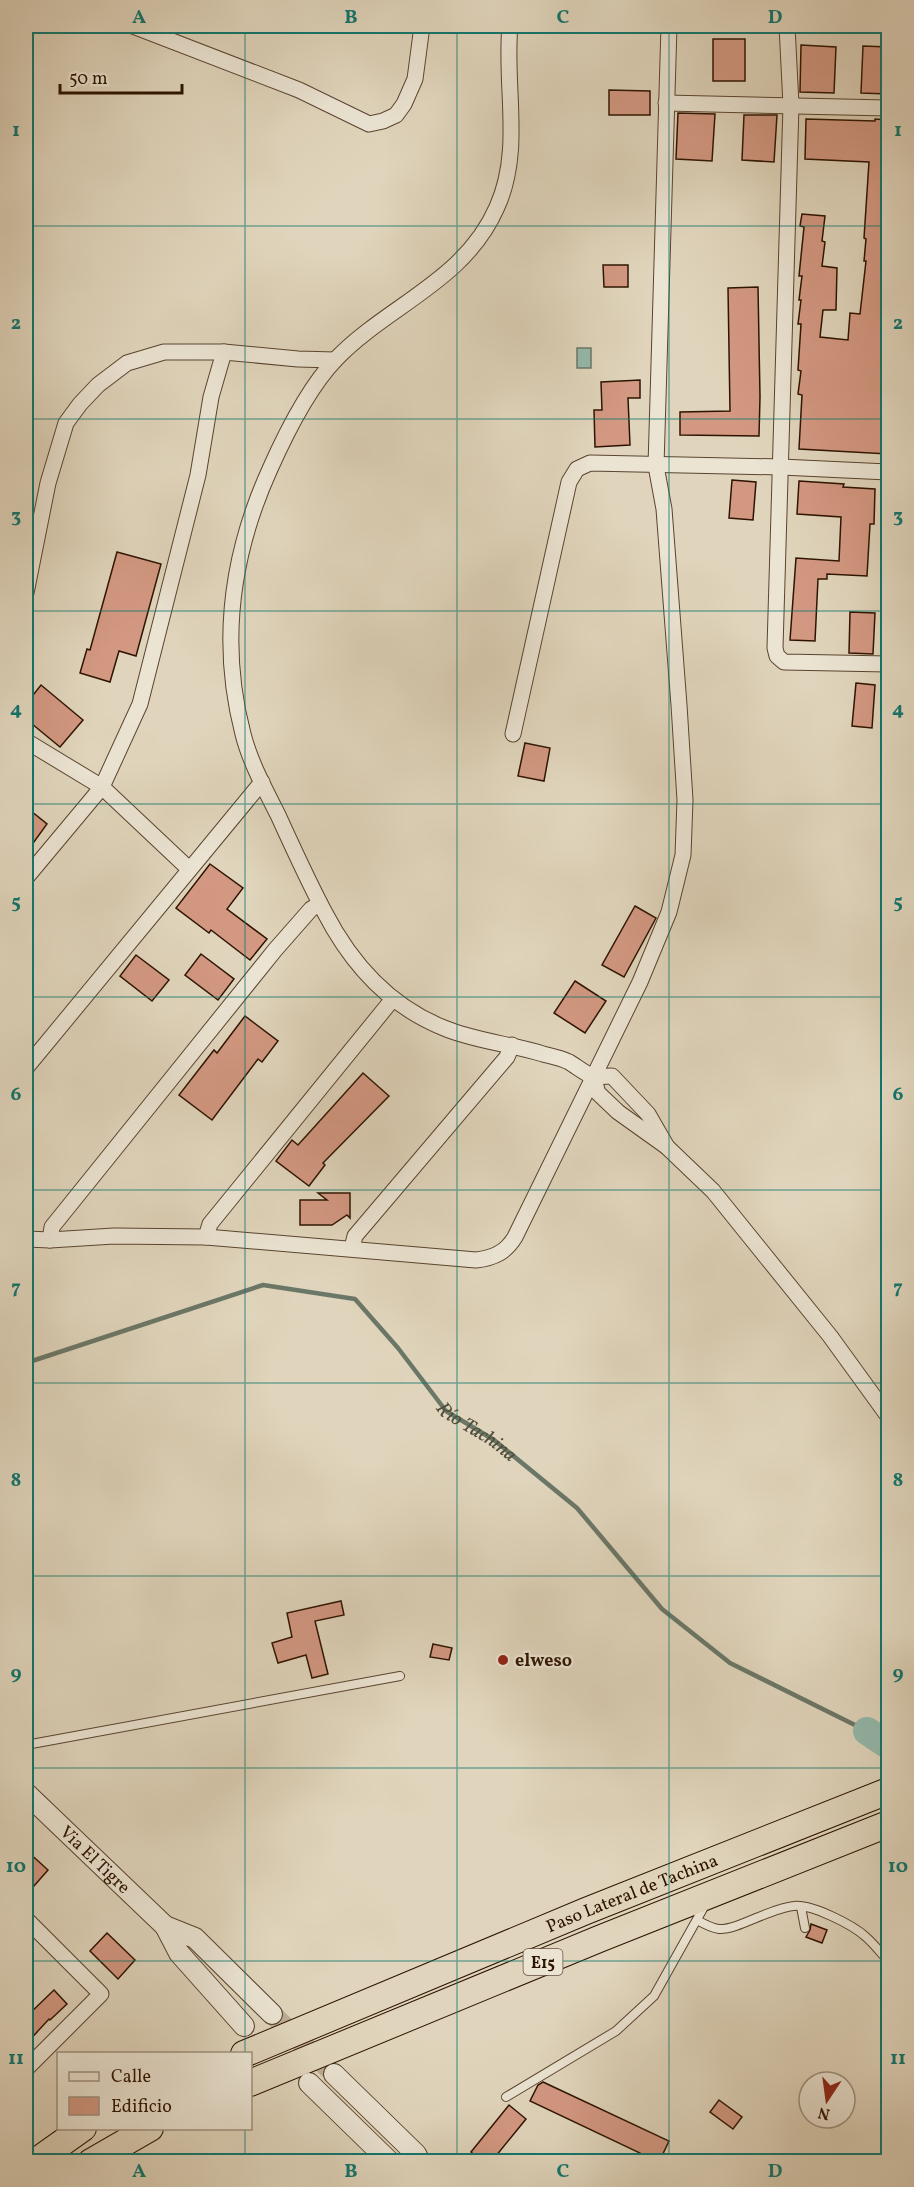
<svg xmlns="http://www.w3.org/2000/svg" width="914" height="2187" viewBox="0 0 914 2187" font-family="Vollkorn,serif">
	<style>
		.water { fill: #94b9ac; stroke: #6b7767; stroke-width: 1.5 }
		.lines { fill: none; stroke-linecap: round; stroke-linejoin: round }
		.stream { stroke: #6b7767; stroke-width: 4.5 }
		.river { stroke: #94b9ac; stroke-width: 28 }
		.building { fill: #d39882; stroke: #2e1400; stroke-width: 1.5 }
		.tertiary-tunnel { stroke: #bcae96; stroke-width: 20; stroke-dasharray: 20 10; stroke-linecap: butt }
		.service-casing { stroke: #5a442f; stroke-width: 10 }
		.minor-casing { stroke: #5a442f; stroke-width: 17 }
		.tertiary-casing { stroke: #5a442f; stroke-width: 22 }
		.trunk-casing { stroke: #2e1400; stroke-width: 28 }
		.service { stroke: #ebe4d3; stroke-width: 8 }
		.minor { stroke: #ebe4d3; stroke-width: 15 }
		.tertiary { stroke: #ebe4d3; stroke-width: 20 }
		.trunk { stroke: #e0d5bc; stroke-width: 26 }
		.grid { fill: none; stroke: #0f766e; stroke-width: 1.5; stroke-opacity: 0.55 }
		.poi-dot { fill: #8f2418; stroke: #ebe4d3; stroke-width: 2 }
		.labels { text-anchor: middle; stroke-width: 4.5; stroke-linejoin: round; paint-order: stroke }
		.shield { fill: #ebe4d3; stroke: #67523f; stroke-width: 1.5 }
		.shield-label { font-size: 16px; font-weight: bold; fill: #2e1400 }
		.poi-label { font-size: 18px; font-weight: bold; fill: #2e1400; stroke: #ebe4d3; text-anchor: start }
		.street-label { font-size: 18px; fill: #2e1400; stroke: #ebe4d3 }
		.water-label { font-size: 20px; font-style: italic; fill: #524e3c; stroke: #ebe4d3 }
		.neatline { fill: none; stroke: #0f766e; stroke-width: 2 }
		.grid-label { font-size: 20px; text-anchor: middle; font-weight: bold; fill: #0f766e }
	</style>
	<rect width="100%" height="100%" fill="#e0d5bc"/>
	<filter id="stains"><feTurbulence type="fractalNoise" baseFrequency=".00333" numOctaves="4"/><feColorMatrix values="0 0 0 0 .2 0 0 0 0 .09 0 0 0 0 .02 0 0 0 .5 -.17"/></filter>
	<radialGradient id="worn" r=".72"><stop offset=".6" stop-color="#630" stop-opacity="0"/><stop offset="1" stop-color="#630" stop-opacity=".3"/></radialGradient>
	<rect class="water" x="577" y="348" width="14" height="20"/>
	<g class="lines">
		<path class="stream" id="s1" d="M 26,1363 L 263,1285 L 355,1299 L 398,1348 L 446,1411 L 494,1440 L 577,1508 L 662,1609 L 730,1663 L 867,1731"/>
		<path class="river" d="M 867,1731 L 888,1745"/>
	</g>
	<g class="building">
		<rect x="713" y="39" width="32" height="42"/>
		<path d="M 801,45 L 836,47 L 834,93 L 800,92 Z"/>
		<path d="M 863,46 L 888,47 L 888,94 L 861,93 Z"/>
		<path d="M 609,90 L 650,91 L 650,115 L 609,115 Z"/>
		<path d="M 678,113 L 715,114 L 712,161 L 676,159 Z"/>
		<path d="M 744,115 L 777,115 L 774,162 L 742,160 Z"/>
		<path d="M 806,119 L 875,121 L 875,119 L 888,120 L 888,207 L 886,228 L 888,229 L 885,251 L 888,251 L 885,275 L 888,276 L 882,323 L 885,323 L 882,348 L 886,349 L 883,371 L 888,372 L 883,413 L 888,413 L 888,454 L 799,449 L 802,395 L 798,394 L 801,371 L 798,370 L 801,324 L 798,324 L 801,300 L 799,300 L 802,276 L 799,276 L 804,227 L 800,226 L 802,214 L 825,216 L 822,241 L 825,242 L 822,266 L 837,268 L 836,310 L 823,310 L 820,337 L 848,340 L 850,313 L 860,314 L 866,261 L 864,261 L 866,239 L 864,238 L 869,162 L 805,159 Z"/>
		<path d="M 603,265 L 628,265 L 628,287 L 604,287 Z"/>
		<path d="M 758,287 L 760,397 L 759,436 L 680,435 L 680,412 L 730,411 L 728,288 Z"/>
		<path d="M 640,380 L 640,398 L 628,398 L 630,445 L 595,447 L 594,410 L 602,410 L 601,382 Z"/>
		<path d="M 732,480 L 756,482 L 753,520 L 729,518 Z"/>
		<path d="M 799,481 L 844,484 L 843,487 L 875,489 L 874,524 L 870,524 L 867,576 L 827,574 L 827,579 L 818,579 L 815,641 L 790,640 L 796,558 L 839,561 L 841,517 L 797,514 Z"/>
		<path d="M 117,552 L 161,564 L 136,656 L 119,651 L 110,682 L 80,673 L 87,649 L 90,650 Z"/>
		<path d="M 850,612 L 875,613 L 873,654 L 849,653 Z"/>
		<path d="M 856,683 L 875,685 L 872,728 L 852,726 Z"/>
		<path d="M 41,685 L 83,720 L 60,747 L 26,719 L 26,704 Z"/>
		<path d="M 525,743 L 550,748 L 544,781 L 518,776 Z"/>
		<path d="M 26,807 L 47,824 L 26,853 Z"/>
		<path d="M 210,864 L 243,888 L 227,909 L 267,939 L 250,960 L 211,930 L 209,933 L 176,908 Z"/>
		<path d="M 635,906 L 656,918 L 624,977 L 602,965 Z"/>
		<path d="M 201,954 L 234,979 L 218,1000 L 185,975 Z"/>
		<path d="M 136,955 L 169,980 L 152,1001 L 120,976 Z"/>
		<path d="M 575,981 L 606,1001 L 585,1033 L 554,1013 Z"/>
		<path d="M 245,1016 L 278,1041 L 262,1062 L 258,1059 L 212,1120 L 179,1095 L 214,1050 L 217,1053 Z"/>
		<path d="M 363,1073 L 389,1096 L 323,1163 L 325,1165 L 309,1186 L 276,1161 L 292,1140 L 298,1145 Z"/>
		<path d="M 318,1193 L 350,1193 L 350,1218 L 347,1215 L 332,1225 L 300,1225 L 300,1200 L 327,1200 Z"/>
		<path d="M 341,1601 L 344,1615 L 315,1621 L 328,1674 L 312,1678 L 306,1655 L 278,1663 L 272,1643 L 292,1637 L 287,1613 Z"/>
		<path d="M 433,1644 L 452,1648 L 449,1660 L 430,1657 Z"/>
		<path d="M 26,1850 L 48,1870 L 26,1895 Z"/>
		<path d="M 811,1924 L 827,1930 L 822,1943 L 806,1937 L 810,1930 Z"/>
		<path d="M 107,1933 L 135,1960 L 118,1979 L 90,1951 Z"/>
		<path d="M 54,1990 L 67,2004 L 50,2020 L 49,2019 L 26,2044 L 26,2017 Z"/>
		<path d="M 543,2082 L 669,2141 L 659,2162 L 635,2162 L 640,2153 L 530,2101 L 538,2085 Z"/>
		<path d="M 719,2100 L 742,2117 L 733,2129 L 710,2112 Z"/>
		<path d="M 509,2105 L 526,2119 L 491,2162 L 482,2162 L 471,2152 Z"/>
	</g>
	<g class="lines">
		<path class="tertiary-tunnel" d="M 272,2014 L 334,2074"/>
		<defs>
			<g id="service">
				<path d="M 26,1745 L 400,1676"/>
				<path d="M 801,1907 L 805,1928"/>
				<path d="M 697,1920 C 704,1924 711,1928 719,1929 C 738,1930 770,1908 794,1906 C 812,1904 853,1925 866,1937 C 874,1944 881,1953 888,1961"/>
				<path d="M 506,2097 L 616,2031 L 654,1996 L 705,1905"/>
			</g>
			<g id="minor">
				<path d="M 133,26 L 299,90 L 369,124 L 383,121 L 396,115 L 404,104 L 415,79 L 422,26"/>
				<path d="M 510,26 C 504,85 523,150 497,207 C 465,281 388,305 336,359 C 308,388 286,433 270,469 C 231,555 219,642 243,734 C 250,762 265,789 278,815 C 293,848 308,881 325,913 C 352,965 389,1006 444,1028 C 475,1041 511,1044 543,1054 C 551,1056 561,1058 569,1062 C 576,1066 584,1073 592,1076 C 598,1077 606,1076 612,1076 L 648,1114 L 667,1147"/>
				<path d="M 787,26 L 791,105 L 775,648 L 777,656 L 784,662 L 888,664"/>
				<path d="M 666,103 L 888,108"/>
				<path d="M 26,593 L 48,483 L 66,423 L 80,404 L 98,385 L 127,363 L 164,352 L 224,352"/>
				<path d="M 513,734 L 569,482 L 577,469 L 590,463 L 781,467 L 888,472"/>
				<path d="M 26,741 L 102,787 L 189,869"/>
				<path d="M 26,878 L 102,787 L 140,704 L 198,475 L 211,397 L 224,352 L 298,359 L 335,360"/>
				<path d="M 26,1068 L 262,782"/>
				<path d="M 593,1076 L 598,1093 L 618,1112 L 667,1147 L 713,1191 L 830,1336 L 888,1416"/>
				<path d="M 206,1237 L 210,1224 L 392,1000"/>
				<path d="M 26,1239 L 50,1240 L 114,1236 L 206,1237 L 476,1260 C 494,1258 506,1252 515,1237 L 640,982 L 669,912 L 683,855 L 685,800 L 679,705 L 664,509 L 656,466 L 669,26"/>
				<path d="M 50,1240 L 52,1227 L 275,950 L 311,909 L 320,904"/>
				<path d="M 352,1248 L 355,1236 L 507,1057 L 512,1045"/>
				<path d="M 26,1919 L 101,1994 L 26,2069"/>
			</g>
			<g id="tertiary">
				<path id="s2" d="M 26,1793 L 165,1926 L 179,1953 L 244,2026"/>
				<path d="M 165,1926 L 195,1938 L 272,2014"/>
				<path d="M 334,2074 L 416,2154 L 420,2162"/>
				<path d="M 309,2083 L 390,2162"/>
			</g>
			<g id="trunk">
				<path id="s3" d="M 244,2054 L 586,1911 L 888,1791"/>
				<path d="M 250,2083 L 599,1939 L 888,1824"/>
				<path d="M 35,2162 L 83,2128"/>
				<path d="M 91,2162 L 150,2128"/>
			</g>
		</defs>
		<use href="#service" class="service-casing"/>
		<use href="#minor" class="minor-casing"/>
		<use href="#tertiary" class="tertiary-casing"/>
		<use href="#trunk" class="trunk-casing"/>
		<use href="#service" class="service"/>
		<use href="#minor" class="minor"/>
		<use href="#tertiary" class="tertiary"/>
		<use href="#trunk" class="trunk"/>
	</g>
	<path class="grid" d="M 245,26 L 245,2054M 457,26 L 457,2162M 669,26 L 669,2162M 26,226 L 888,226M 26,419 L 888,419M 26,611 L 888,611M 26,804 L 888,804M 26,997 L 888,997M 26,1190 L 888,1190M 26,1383 L 888,1383M 26,1576 L 888,1576M 26,1768 L 888,1768M 26,1961 L 888,1961M 245,2128 L 245,2162"/>
	<circle class="poi-dot" cx="503" cy="1660" r="6"/>
	<g class="labels">
		<rect class="shield" x="523.5" y="1949" width="39" height="26" rx="4.5"/>
		<g class="shield-label">
			<text x="543" y="1968">E15</text>
		</g>
		<g class="poi-label">
			<text x="515" y="1666">elweso</text>
		</g>
		<g class="street-label">
			<text dy="6" stroke="none"><textPath href="#s2" startOffset="96">Via El Tigre</textPath></text>
			<text dy="6" stroke="none"><textPath href="#s3" startOffset="420">Paso Lateral de Tachina</textPath></text>
		</g>
		<g class="water-label">
			<text dy="7" stroke="none"><textPath href="#s1" startOffset="524">Río Tachina</textPath></text>
		</g>
	</g>
	<rect width="914" height="2187" fill="none" stroke="#e0d5bc" stroke-width="66"/>
	<rect x="57" y="2052" width="195" height="78" fill="#ebe4d3" stroke="#9f917f" stroke-width="1.5"/>
	<rect x="69" y="2072" width="30" height="9" fill="#ebe4d3" stroke="#9f917f" stroke-width="1.5"/>
	<text x="111" y="2082" font-size="18" fill="#2e1400">Calle</text>
	<rect x="69" y="2097" width="30" height="18" fill="#d39882" stroke="#9f917f" stroke-width="1.5"/>
	<text x="111" y="2112" font-size="18" fill="#2e1400">Edificio</text>
	<g transform="translate(827 2100) rotate(193)"><circle r="28" fill="#ebe4d3" stroke="#9f917f" stroke-width="1.5"/>
	<path d="M0-4.5L10 22L0 15L-10 22Z" fill="#8f2418"/>
	<text y="-9" font-size="16" font-weight="bold" text-anchor="middle" fill="#2e1400">N</text>
	</g>
	<path d="M60 84v9h122v-9" fill="none" stroke="#2e1400" stroke-width="3"/>
	<text x="69" y="84" font-size="18" fill="#2e1400" stroke="#ebe4d3" stroke-width="4.5" paint-order="stroke">50 m</text>
	<rect x="33" y="33" width="848" height="2121" class="neatline"/>
	<g class="grid-label">
		<text x="139" y="23">A</text>
		<text x="351" y="23">B</text>
		<text x="563" y="23">C</text>
		<text x="775" y="23">D</text>
		<text x="16" y="136">1</text>
		<text x="898" y="136">1</text>
		<text x="16" y="329">2</text>
		<text x="898" y="329">2</text>
		<text x="16" y="522">3</text>
		<text x="898" y="522">3</text>
		<text x="16" y="715">4</text>
		<text x="898" y="715">4</text>
		<text x="16" y="908">5</text>
		<text x="898" y="908">5</text>
		<text x="16" y="1100">6</text>
		<text x="898" y="1100">6</text>
		<text x="16" y="1293">7</text>
		<text x="898" y="1293">7</text>
		<text x="16" y="1486">8</text>
		<text x="898" y="1486">8</text>
		<text x="16" y="1679">9</text>
		<text x="898" y="1679">9</text>
		<text x="16" y="1872">10</text>
		<text x="898" y="1872">10</text>
		<text x="16" y="2064">11</text>
		<text x="898" y="2064">11</text>
		<text x="139" y="2177">A</text>
		<text x="351" y="2177">B</text>
		<text x="563" y="2177">C</text>
		<text x="775" y="2177">D</text>
	</g>
	<rect width="100%" height="100%" filter="url(#stains)"/>
	<rect width="100%" height="100%" fill="url(#worn)"/>
</svg>
